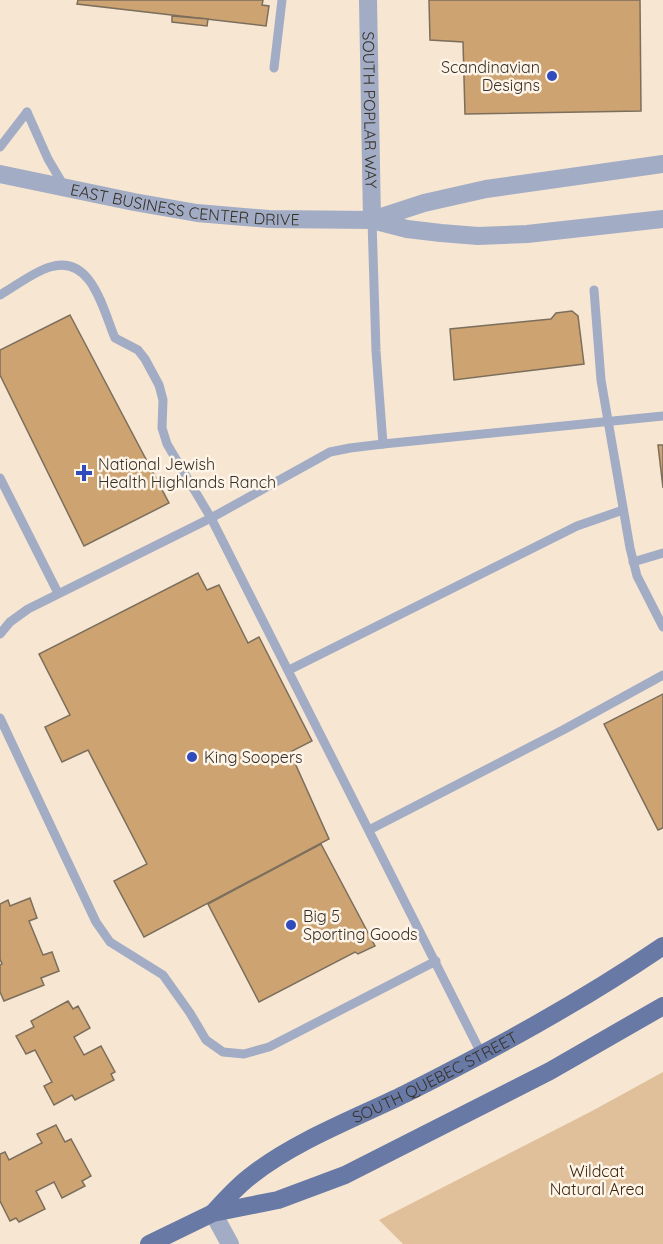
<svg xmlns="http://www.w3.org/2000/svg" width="663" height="1244" viewBox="0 0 663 1244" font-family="Quicksand,sans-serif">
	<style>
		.green { fill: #dfc09a }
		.building { fill: #cda471; stroke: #7c6e5d; stroke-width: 1.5 }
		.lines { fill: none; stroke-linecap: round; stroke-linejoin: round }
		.service { stroke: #a2acc5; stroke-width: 9 }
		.minor { stroke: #a2acc5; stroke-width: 18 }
		.tertiary { stroke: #a2acc5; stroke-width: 18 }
		.primary { stroke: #6879a5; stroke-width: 18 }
		.poi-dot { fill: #304bbc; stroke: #fef4e8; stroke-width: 2 }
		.labels { text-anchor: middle; stroke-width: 5; stroke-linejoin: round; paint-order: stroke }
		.poi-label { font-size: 16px; fill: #363028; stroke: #fef4e8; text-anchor: start }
		.street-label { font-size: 16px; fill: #363028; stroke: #fef4e8 }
		.park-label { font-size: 16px; fill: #38260e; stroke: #fef4e8 }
	</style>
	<rect width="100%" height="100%" fill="#f6e6d2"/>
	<path class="green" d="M 663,1072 L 663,1244 L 403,1244 L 379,1220 L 592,1111 Z"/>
	<g class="building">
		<path d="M 78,0 L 263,0 L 262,5 L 269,6 L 266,26 L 77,4 Z"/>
		<path d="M 429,0 L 640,0 L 641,111 L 465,114 L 463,42 L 430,40 Z"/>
		<path d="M 172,16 L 208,19 L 207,26 L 172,22 Z"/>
		<path d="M 572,311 L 578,316 L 584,364 L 454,380 L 450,329 L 551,319 L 556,313 Z"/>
		<path d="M 70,315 L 169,503 L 84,546 L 0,375 L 0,350 Z"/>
		<path d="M 658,445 L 663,445 L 663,488 Z"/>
		<path d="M 198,573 L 207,590 L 219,585 L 248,643 L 259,637 L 312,741 L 290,752 L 329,839 L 144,937 L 114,881 L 147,864 L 88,750 L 62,762 L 45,727 L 70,715 L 39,654 Z"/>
		<path d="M 663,694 L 663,828 L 658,830 L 604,724 Z"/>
		<path d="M 321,844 L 375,946 L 358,954 L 355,952 L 259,1002 L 208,904 Z"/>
		<path d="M 30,898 L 37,918 L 29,921 L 43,955 L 52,952 L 59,971 L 41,978 L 44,985 L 4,1001 L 0,992 L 0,965 L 2,964 L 0,959 L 0,904 L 8,900 L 10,906 Z"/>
		<path d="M 68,1001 L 73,1009 L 78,1006 L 90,1028 L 74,1037 L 84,1055 L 101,1046 L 115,1072 L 111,1074 L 114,1080 L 75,1100 L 72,1095 L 54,1105 L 44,1086 L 52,1082 L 35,1050 L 26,1054 L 16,1036 L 34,1027 L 31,1021 Z"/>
		<path d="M 56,1125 L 65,1142 L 71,1139 L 91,1176 L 82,1181 L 85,1186 L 62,1198 L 54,1182 L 36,1191 L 45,1209 L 19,1222 L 16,1218 L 10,1221 L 0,1201 L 0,1154 L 5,1152 L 9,1160 L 42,1143 L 37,1134 Z"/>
	</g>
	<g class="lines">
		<g class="service">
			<path d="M 274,68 L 282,0"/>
			<path d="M 27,112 L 48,159 L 64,186"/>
			<path d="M 0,147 L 27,112"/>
			<path d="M 372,220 L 376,351 L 383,444 L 663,416"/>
			<path d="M 594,290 L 601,380 L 630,548 L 637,576 L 663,627"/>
			<path d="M 0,295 C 16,286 33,272 50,267 C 92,254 103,310 115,338 L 138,350 L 145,359 L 159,385 L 163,400 L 162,428 L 167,444 L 211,518 L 481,1053"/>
			<path d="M 0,478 L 58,593"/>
			<path d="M 633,562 L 663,553"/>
			<path d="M 0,634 L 10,622 L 28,609 L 211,518 L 330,452 L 350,448 L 383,444"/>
			<path d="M 289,670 L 577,526 L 623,510"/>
			<path d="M 0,718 L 96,922 L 110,942 L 163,975 L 190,1013 L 206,1040 L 223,1052 L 244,1054 L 269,1047 L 436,961"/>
			<path d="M 369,830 L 563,730 L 663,675"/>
		</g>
		<g class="minor">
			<path id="s1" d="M 368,0 L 372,220"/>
			<path d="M 213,1213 L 230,1244"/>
		</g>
		<g class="tertiary">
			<path id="s2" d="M 0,174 L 134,202 L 197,213 L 269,219 L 372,220 L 407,229 L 441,233 L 478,236 L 527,234 L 663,219"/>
			<path d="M 372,220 L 424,203 L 486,189 L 663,164"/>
		</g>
		<g class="primary">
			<path id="s3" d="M 213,1213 C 225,1200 237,1186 252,1175 C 295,1141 356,1118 405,1094 C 494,1049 581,1002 663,946"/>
			<path d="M 149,1244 L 213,1213 L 278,1200 L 345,1175 L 550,1071 L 663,1006"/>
		</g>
	</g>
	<g class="poi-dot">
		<circle cx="552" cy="76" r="6"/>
		<path d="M81 464h6v6h6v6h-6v6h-6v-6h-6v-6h6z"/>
		<circle cx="192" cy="757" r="6"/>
		<circle cx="291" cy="925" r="6"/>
	</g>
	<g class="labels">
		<g class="poi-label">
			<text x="540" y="73" text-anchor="end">Scandinavian<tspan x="540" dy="18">Designs</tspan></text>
			<text x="98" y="470">National Jewish<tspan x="98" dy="18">Health Highlands Ranch</tspan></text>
			<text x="204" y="763">King Soopers</text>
			<text x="303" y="922">Big 5<tspan x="303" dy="18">Sporting Goods</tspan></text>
		</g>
		<g class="street-label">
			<text dy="6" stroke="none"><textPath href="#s1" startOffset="110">SOUTH POPLAR WAY</textPath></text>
			<text dy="6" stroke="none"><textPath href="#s2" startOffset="188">EAST BUSINESS CENTER DRIVE</textPath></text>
			<text dy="6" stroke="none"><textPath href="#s3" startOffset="262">SOUTH QUEBEC STREET</textPath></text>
		</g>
		<g class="park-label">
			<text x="597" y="1177">Wildcat<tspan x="597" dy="18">Natural Area</tspan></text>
		</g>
	</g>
</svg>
